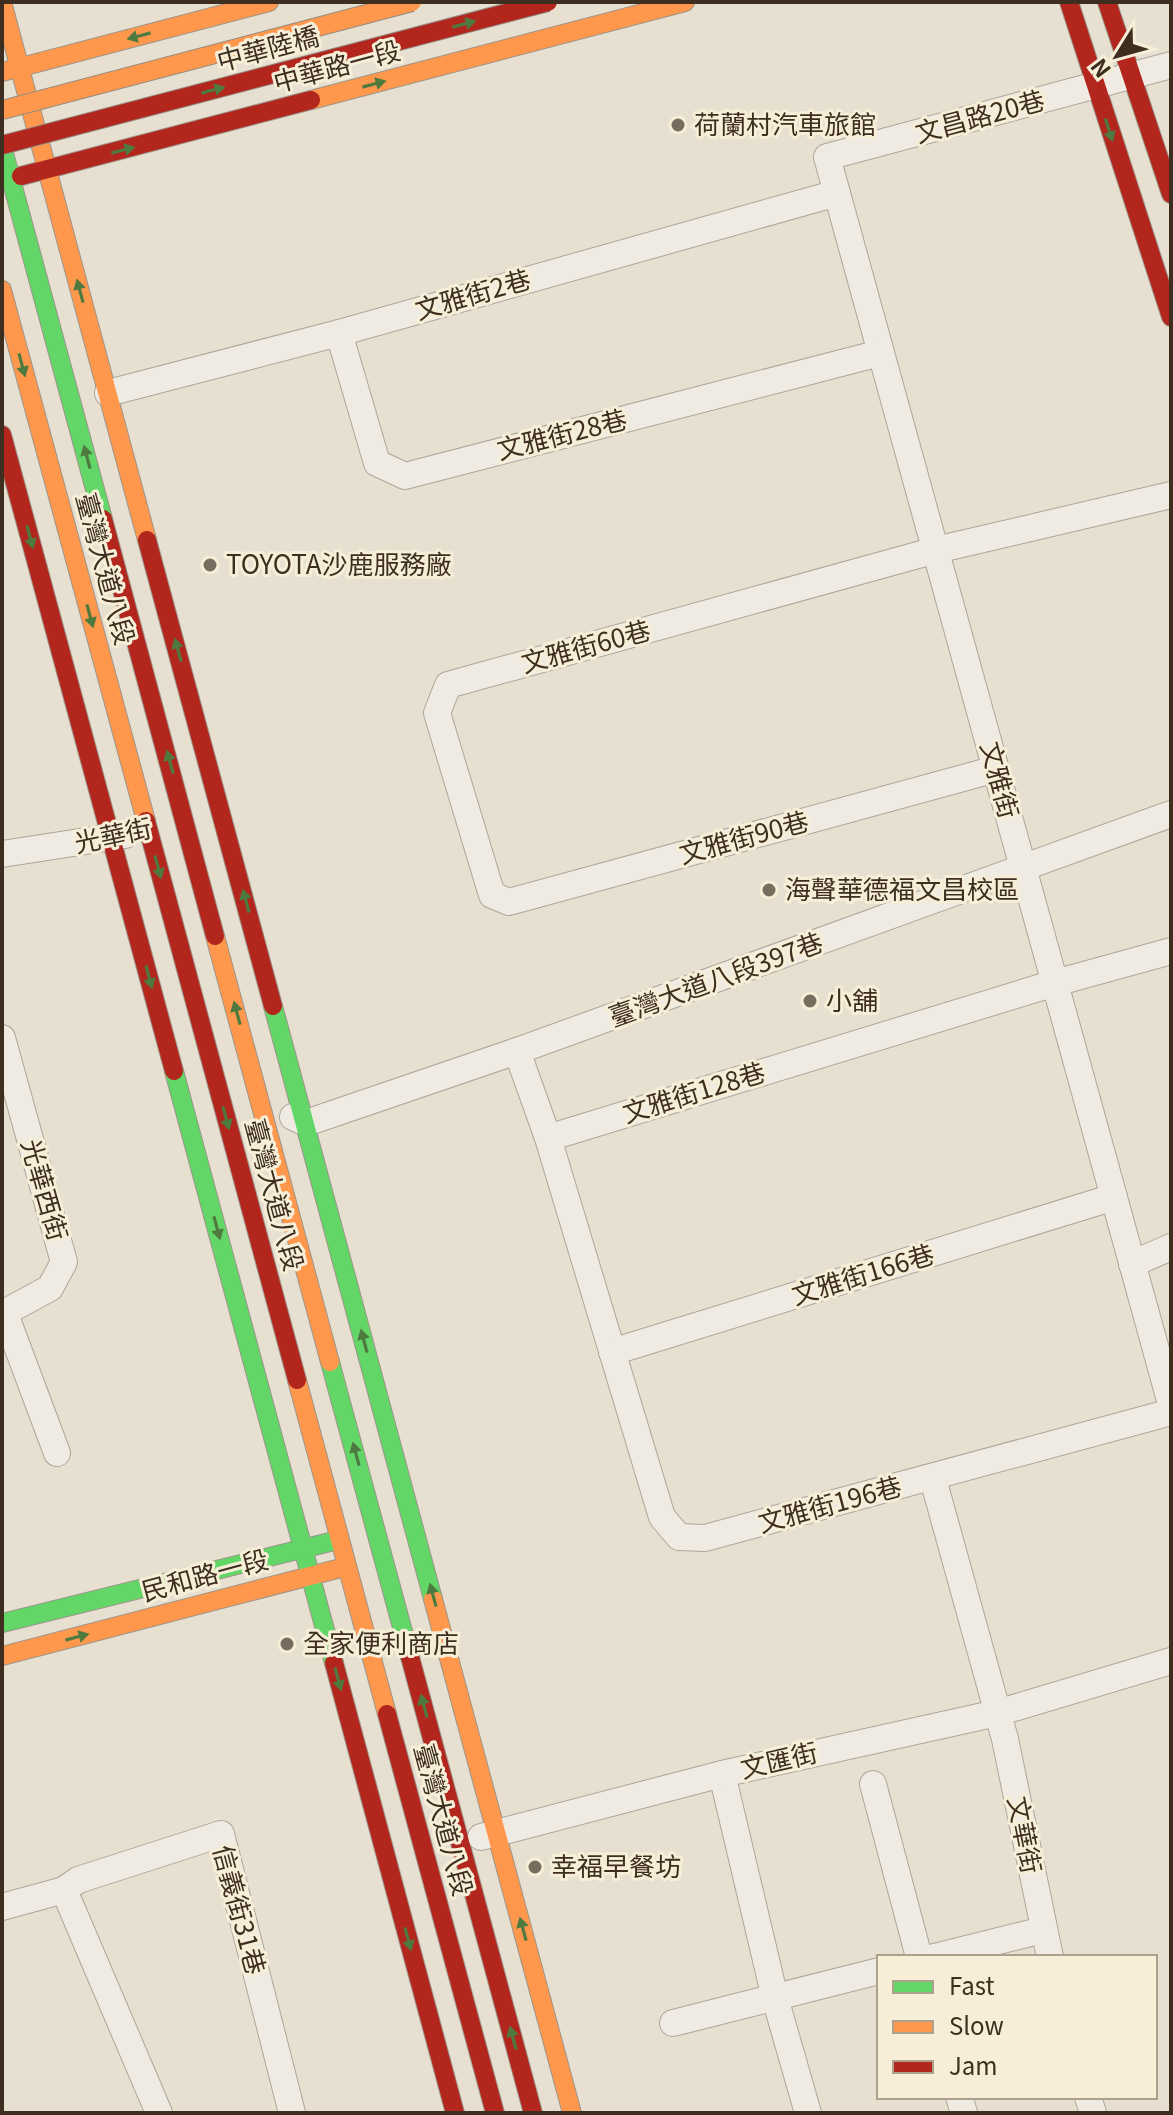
<svg xmlns="http://www.w3.org/2000/svg" width="1173" height="2115" viewBox="0 0 1173 2115" font-family="Georgia,'Noto Sans TC',serif">
	<style>
		.lines { fill: none; stroke-linecap: round; stroke-linejoin: round }
		.street-casing { stroke: #ada599; stroke-width: 28 }
		.fast-casing { stroke: #9c958a; stroke-width: 20 }
		.slow-casing { stroke: #9c958a; stroke-width: 20 }
		.jam-casing { stroke: #9c958a; stroke-width: 20 }
		.street { stroke: #efebe3; stroke-width: 26 }
		.fast { stroke: #63d668; stroke-width: 18 }
		.slow { stroke: #ff974d; stroke-width: 18 }
		.jam { stroke: #b3261e; stroke-width: 18 }
		.slow-bridge-casing { stroke: #928b80; stroke-width: 20; stroke-linecap: butt }
		.jam-bridge-casing { stroke: #928b80; stroke-width: 20; stroke-linecap: butt }
		.slow-bridge { stroke: #ff974d; stroke-width: 18 }
		.jam-bridge { stroke: #b3261e; stroke-width: 18 }
		.oneway { fill: #4e7a40 }
		.poi-dot { fill: #786c5e; stroke: #f7eed8; stroke-width: 3 }
		.labels { text-anchor: middle; stroke-width: 6; stroke-linejoin: round; paint-order: stroke }
		.street-label { font-size: 26px; fill: #3d2e20; stroke: #f7eed8 }
		.poi-label { font-size: 26px; fill: #3d2e20; stroke: #f7eed8; text-anchor: start }
	</style>
	<rect width="100%" height="100%" fill="#e7e0d1"/>
	<g class="lines">
		<defs>
			<g id="street">
				<path d="M 1171,65 L 827,157 L 1171,1404"/>
				<path d="M 339,333 L 377,463 L 405,476 L 880,353"/>
				<path d="M 108,393 L 339,333 L 837,193"/>
				<path d="M 996,769 L 509,902 L 492,895 L 437,713 L 448,685 L 936,550 L 1171,495"/>
				<path d="M 2,854 L 125,835"/>
				<path d="M 2,1038 L 64,1262 L 50,1288 L 2,1314"/>
				<path d="M 517,1051 L 548,1138 L 662,1517 L 679,1537 L 705,1538 L 1171,1412"/>
				<path d="M 293,1117 L 306,1123 L 517,1051 L 1171,814"/>
				<path d="M 548,1138 L 1055,983 L 1171,951"/>
				<path d="M 1132,1264 L 1171,1247"/>
				<path d="M 5,1314 L 57,1453"/>
				<path d="M 612,1352 L 1114,1197"/>
				<path d="M 933,1479 L 1005,1739 L 1050,1957"/>
				<path d="M 722,1774 L 775,1998 L 808,2113"/>
				<path d="M 873,1784 L 919,1957"/>
				<path d="M 481,1837 L 722,1774 L 997,1713 L 1171,1661"/>
				<path d="M 64,1890 L 159,2113"/>
				<path d="M 2,1907 L 64,1890 L 78,1880 L 221,1834 L 292,2113"/>
				<path d="M 934,1957 L 1043,1930"/>
				<path d="M 673,2023 L 879,1971"/>
				<path d="M 959,2097 L 964,2113"/>
				<path d="M 1088,2097 L 1093,2113"/>
			</g>
			<g id="fast">
				<path d="M 2,146 L 103,519"/>
				<path d="M 273,1006 L 433,1599"/>
				<path d="M 174,1071 L 334,1663"/>
				<path d="M 330,1362 L 410,1657"/>
				<path d="M 2,1623 L 330,1542"/>
			</g>
			<g id="slow">
				<path d="M 2,2 L 147,540"/>
				<path d="M 2,72 L 269,2"/>
				<path d="M 311,100 L 685,2"/>
				<path d="M 2,290 L 146,821"/>
				<path d="M 215,936 L 330,1362"/>
				<path d="M 297,1380 L 387,1714"/>
				<path d="M 433,1599 L 572,2113"/>
				<path d="M 2,1656 L 337,1569"/>
			</g>
			<g id="jam">
				<path d="M 1069,2 L 1171,317"/>
				<path d="M 1107,2 L 1171,194"/>
				<path d="M 21,176 L 311,100"/>
				<path d="M 2,435 L 174,1071"/>
				<path d="M 103,519 L 215,936"/>
				<path d="M 147,540 L 273,1006"/>
				<path d="M 146,821 L 297,1380"/>
				<path d="M 410,1657 L 533,2113"/>
				<path d="M 334,1663 L 455,2113"/>
				<path d="M 387,1714 L 495,2113"/>
			</g>
		</defs>
		<use href="#street" class="street-casing"/>
		<use href="#fast" class="fast-casing"/>
		<use href="#slow" class="slow-casing"/>
		<use href="#jam" class="jam-casing"/>
		<use href="#street" class="street"/>
		<use href="#fast" class="fast"/>
		<use href="#slow" class="slow"/>
		<use href="#jam" class="jam"/>
		<defs>
			<path id="slow-bridge" d="M 2,110 L 412,2"/>
			<path id="jam-bridge" d="M 2,145 L 548,2"/>
		</defs>
		<use href="#slow-bridge" class="slow-bridge-casing"/>
		<use href="#jam-bridge" class="jam-bridge-casing"/>
		<use href="#slow-bridge" class="slow-bridge"/>
		<use href="#jam-bridge" class="jam-bridge"/>
	</g>
	<defs><path id="oneway-solid" d="M-6-.8H1V-3.2L6.5 0L1 3.2V.8H-6Z" transform="scale(2)"/></defs>
	<g class="oneway">
		<use href="#oneway-solid" transform="translate(464 24) rotate(-15)"/>
		<use href="#oneway-solid" transform="translate(139 36) rotate(165)"/>
		<use href="#oneway-solid" transform="translate(374 84) rotate(-15)"/>
		<use href="#oneway-solid" transform="translate(213 90) rotate(-15)"/>
		<use href="#oneway-solid" transform="translate(1109 130) rotate(72)"/>
		<use href="#oneway-solid" transform="translate(123 150) rotate(-15)"/>
		<use href="#oneway-solid" transform="translate(80 291) rotate(-105)"/>
		<use href="#oneway-solid" transform="translate(22 365) rotate(75)"/>
		<use href="#oneway-solid" transform="translate(87 457) rotate(-105)"/>
		<use href="#oneway-solid" transform="translate(30 537) rotate(75)"/>
		<use href="#oneway-solid" transform="translate(90 616) rotate(75)"/>
		<use href="#oneway-solid" transform="translate(178 650) rotate(-105)"/>
		<use href="#oneway-solid" transform="translate(170 762) rotate(-105)"/>
		<use href="#oneway-solid" transform="translate(158 867) rotate(75)"/>
		<use href="#oneway-solid" transform="translate(246 901) rotate(-105)"/>
		<use href="#oneway-solid" transform="translate(149 977) rotate(75)"/>
		<use href="#oneway-solid" transform="translate(237 1013) rotate(-105)"/>
		<use href="#oneway-solid" transform="translate(226 1118) rotate(75)"/>
		<use href="#oneway-solid" transform="translate(217 1228) rotate(75)"/>
		<use href="#oneway-solid" transform="translate(364 1341) rotate(-105)"/>
		<use href="#oneway-solid" transform="translate(356 1454) rotate(-105)"/>
		<use href="#oneway-solid" transform="translate(433 1595) rotate(-105)"/>
		<use href="#oneway-solid" transform="translate(77 1637) rotate(-15)"/>
		<use href="#oneway-solid" transform="translate(338 1679) rotate(75)"/>
		<use href="#oneway-solid" transform="translate(424 1706) rotate(-105)"/>
		<use href="#oneway-solid" transform="translate(523 1929) rotate(-105)"/>
		<use href="#oneway-solid" transform="translate(408 1939) rotate(75)"/>
		<use href="#oneway-solid" transform="translate(513 2038) rotate(-105)"/>
	</g>
	<g class="poi-dot">
		<circle cx="678" cy="125" r="8"/>
		<circle cx="210" cy="565" r="8"/>
		<circle cx="769" cy="890" r="8"/>
		<circle cx="810" cy="1001" r="8"/>
		<circle cx="287" cy="1644" r="8"/>
		<circle cx="535" cy="1867" r="8"/>
	</g>
	<g class="labels">
		<g class="street-label">
			<text transform="translate(268 49) rotate(-15)" y="9">中華陸橋</text>
			<text transform="translate(337 67) rotate(-15)" y="9">中華路一段</text>
			<text transform="translate(980 117) rotate(-15)" y="9">文昌路20巷</text>
			<text transform="translate(473 295) rotate(-16)" y="9">文雅街2巷</text>
			<text transform="translate(562 435) rotate(-14)" y="9">文雅街28巷</text>
			<text transform="translate(105 569) rotate(75)" y="9">臺灣大道八段</text>
			<text transform="translate(586 647) rotate(-15)" y="9">文雅街60巷</text>
			<text transform="translate(999 780) rotate(75)" y="9">文雅街</text>
			<text transform="translate(113 836) rotate(-12)" y="9">光華街</text>
			<text transform="translate(744 838) rotate(-15)" y="9">文雅街90巷</text>
			<text transform="translate(716 980) rotate(-20)" y="9">臺灣大道八段397巷</text>
			<text transform="translate(694 1093) rotate(-17)" y="9">文雅街128巷</text>
			<text transform="translate(44 1190) rotate(74)" y="9">光華西街</text>
			<text transform="translate(274 1195) rotate(75)" y="9">臺灣大道八段</text>
			<text transform="translate(863 1275) rotate(-17)" y="9">文雅街166巷</text>
			<text transform="translate(830 1505) rotate(-15)" y="9">文雅街196巷</text>
			<text transform="translate(205 1576) rotate(-15)" y="9">民和路一段</text>
			<text transform="translate(779 1761) rotate(-13)" y="9">文匯街</text>
			<text transform="translate(443 1820) rotate(75)" y="9">臺灣大道八段</text>
			<text transform="translate(1024 1835) rotate(79)" y="9">文華街</text>
			<text transform="translate(239 1910) rotate(75)" y="9">信義街31巷</text>
		</g>
		<g class="poi-label">
			<text x="694" y="134">荷蘭村汽車旅館</text>
			<text x="226" y="574">TOYOTA沙鹿服務廠</text>
			<text x="785" y="899">海聲華德福文昌校區</text>
			<text x="826" y="1010">小舖</text>
			<text x="303" y="1653">全家便利商店</text>
			<text x="551" y="1876">幸福早餐坊</text>
		</g>
	</g>
	<rect width="1173" height="2115" fill="none" stroke="#3d2e20" stroke-width="8"/>
	<rect x="877" y="1955" width="280" height="144" fill="#f7eed8" stroke="#ada18e" stroke-width="2"/>
	<rect x="893" y="1981" width="40" height="12" fill="#63d668" stroke="#ada18e" stroke-width="2"/>
	<text x="949" y="1995" font-size="24" fill="#3d2e20">Fast</text>
	<rect x="893" y="2021" width="40" height="12" fill="#ff974d" stroke="#ada18e" stroke-width="2"/>
	<text x="949" y="2035" font-size="24" fill="#3d2e20">Slow</text>
	<rect x="893" y="2061" width="40" height="12" fill="#b3261e" stroke="#ada18e" stroke-width="2"/>
	<text x="949" y="2075" font-size="24" fill="#3d2e20">Jam</text>
	<g transform="translate(1117 56) rotate(233)" stroke="#f7eed8" stroke-width="6" paint-order="stroke">
	<path d="M0-6L14 30L0 20L-14 30Z" fill="#3d2e20"/>
	<text y="-12" font-size="22" font-weight="bold" text-anchor="middle" fill="#3d2e20">N</text>
	</g>
</svg>
